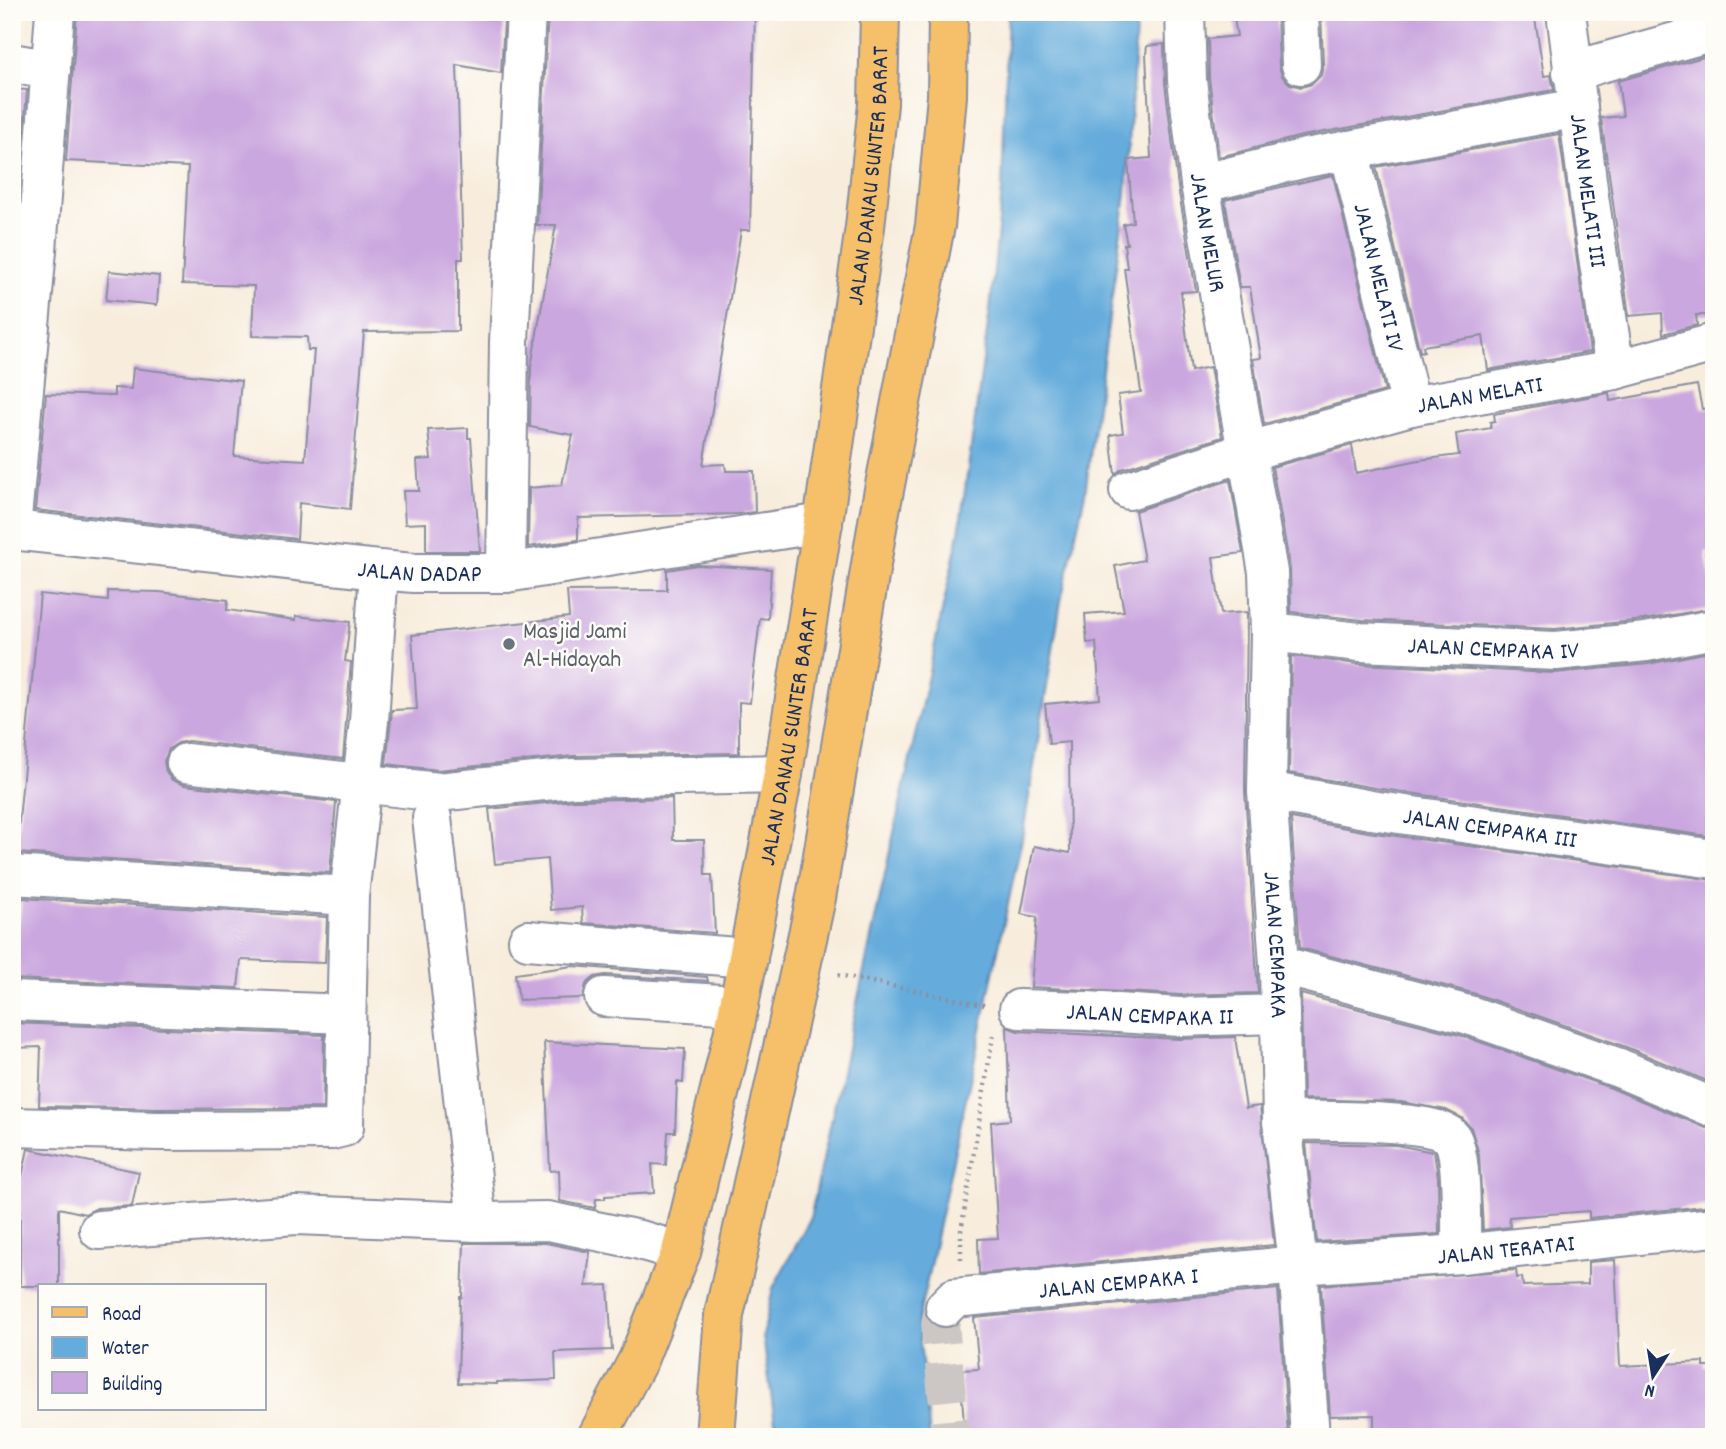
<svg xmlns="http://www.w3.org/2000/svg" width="1726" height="1449" viewBox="0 0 1726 1449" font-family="Dekko,sans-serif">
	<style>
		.water { fill: #65acdc; stroke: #406e9d; stroke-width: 2 }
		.building { fill: #cba7df }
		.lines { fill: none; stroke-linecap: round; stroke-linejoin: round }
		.minor-tunnel { stroke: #ccc7c4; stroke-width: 38; stroke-dasharray: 38 19; stroke-linecap: butt }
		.minor-casing { stroke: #8a8e9e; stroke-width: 42 }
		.major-casing { stroke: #8a8e9e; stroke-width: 42 }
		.path { stroke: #8a8e9e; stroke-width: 4.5; stroke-dasharray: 2 5; stroke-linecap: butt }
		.minor { stroke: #fff; stroke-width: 38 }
		.major { stroke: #f6c06b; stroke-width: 38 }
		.worship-dot { fill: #6b7280; stroke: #fdfcf7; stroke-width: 2.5 }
		.labels { text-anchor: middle; stroke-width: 5; stroke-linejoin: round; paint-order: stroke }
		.street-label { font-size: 24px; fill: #1b2f5e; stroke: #fdfcf7 }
		.worship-label { font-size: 24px; fill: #5b616d; stroke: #fdfcf7; text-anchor: start }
	</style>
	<rect width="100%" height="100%" fill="#fdfcf7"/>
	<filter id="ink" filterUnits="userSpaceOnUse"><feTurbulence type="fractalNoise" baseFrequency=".0143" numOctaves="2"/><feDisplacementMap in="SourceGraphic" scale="14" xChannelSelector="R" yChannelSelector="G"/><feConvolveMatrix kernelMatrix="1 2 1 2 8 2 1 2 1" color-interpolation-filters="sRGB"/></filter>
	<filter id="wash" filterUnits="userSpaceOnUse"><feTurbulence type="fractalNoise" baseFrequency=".00686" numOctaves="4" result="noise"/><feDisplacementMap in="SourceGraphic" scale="28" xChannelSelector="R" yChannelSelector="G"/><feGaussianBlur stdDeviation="1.57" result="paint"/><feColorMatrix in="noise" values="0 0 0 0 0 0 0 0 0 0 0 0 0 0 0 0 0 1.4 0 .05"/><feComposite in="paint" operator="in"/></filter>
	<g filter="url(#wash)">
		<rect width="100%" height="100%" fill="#f8eddd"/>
		<path class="water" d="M 1008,12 L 1137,12 L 1126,194 L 1085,494 L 1061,601 L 1022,839 L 918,1322 L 930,1437 L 777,1437 L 763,1336 L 773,1288 L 810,1219 L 959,533 L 990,310 L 1002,189 Z"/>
		<g id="blocks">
			<g class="building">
				<path d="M 77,12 L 447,12 L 504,21 L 501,73 L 457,65 L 463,259 L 458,259 L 458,331 L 364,332 L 350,509 L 299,503 L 297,539 L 35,510 L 46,394 L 114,396 L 114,388 L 131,389 L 133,368 L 241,381 L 234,456 L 305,460 L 314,350 L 308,350 L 307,337 L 252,336 L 254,286 L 182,284 L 188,167 L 66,161 Z"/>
				<path d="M 548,12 L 755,12 L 750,230 L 741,230 L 703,465 L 725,464 L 726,471 L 754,471 L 755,512 L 738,514 L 578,518 L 578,540 L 528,547 L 529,488 L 562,485 L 573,435 L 530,427 L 531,367 L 556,225 L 537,225 Z"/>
				<path d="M 1233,12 L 1277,12 L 1279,66 L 1282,76 L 1290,84 L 1301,87 L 1312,84 L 1321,75 L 1323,64 L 1321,12 L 1534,12 L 1544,76 L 1551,75 L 1554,90 L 1302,136 L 1219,157 L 1209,78 L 1208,39 L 1237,36 Z"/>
				<path d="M 1164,44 L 1165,83 L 1178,187 L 1196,291 L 1181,292 L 1191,371 L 1210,367 L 1222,437 L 1122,469 L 1115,474 L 1110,435 L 1123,433 L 1118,395 L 1141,392 L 1124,268 L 1127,268 L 1124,244 L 1127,244 L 1123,224 L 1133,222 L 1128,160 L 1151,158 L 1146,54 L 1147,46 Z"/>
				<path d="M 1714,54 L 1714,315 L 1696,315 L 1697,325 L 1663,334 L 1662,313 L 1629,316 L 1601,118 L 1623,116 L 1618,81 Z"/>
				<path d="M 12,89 L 27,90 L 22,159 L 12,158 Z"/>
				<path d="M 1559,134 L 1590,352 L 1488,370 L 1483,336 L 1423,346 L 1424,351 L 1420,352 L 1376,167 Z"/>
				<path d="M 1333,175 L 1385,391 L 1264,424 L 1253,359 L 1261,358 L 1250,287 L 1240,287 L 1225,200 Z"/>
				<path d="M 109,271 L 159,276 L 157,305 L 106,300 Z"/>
				<path d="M 1697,385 L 1702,409 L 1714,407 L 1714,551 L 1705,552 L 1714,593 L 1714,608 L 1643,620 L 1555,629 L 1362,620 L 1291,612 L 1290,568 L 1272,467 L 1352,445 L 1356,473 L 1419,460 L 1459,455 L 1456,434 L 1491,428 L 1490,422 L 1495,421 L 1494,414 L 1609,393 L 1610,401 Z"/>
				<path d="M 468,428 L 468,438 L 471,438 L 480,551 L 426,551 L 426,523 L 405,524 L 403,491 L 419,491 L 417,460 L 431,459 L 428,430 Z"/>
				<path d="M 1230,480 L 1243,553 L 1213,557 L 1221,614 L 1247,612 L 1245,791 L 1258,993 L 1180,995 L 1031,987 L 1037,917 L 1021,914 L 1034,846 L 1070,853 L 1069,742 L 1049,744 L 1045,704 L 1100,699 L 1096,642 L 1087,643 L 1085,614 L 1124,611 L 1115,566 L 1144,560 L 1135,511 Z"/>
				<path d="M 697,565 L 771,569 L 768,619 L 760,618 L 750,703 L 739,702 L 739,753 L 573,756 L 438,770 L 386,764 L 392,710 L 417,709 L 412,635 L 569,617 L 567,591 L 667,590 L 667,570 Z"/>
				<path d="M 108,591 L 159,592 L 228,600 L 227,610 L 296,620 L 296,616 L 350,622 L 345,661 L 351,662 L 343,759 L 188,741 L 178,743 L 169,749 L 164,761 L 166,772 L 172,780 L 184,785 L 336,802 L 330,873 L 16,853 L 40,594 L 108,601 Z"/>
				<path d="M 1714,651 L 1714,837 L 1375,788 L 1289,773 L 1291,656 L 1359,664 L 1555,673 L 1648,664 Z"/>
				<path d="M 672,798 L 673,840 L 704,840 L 705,875 L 712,875 L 715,933 L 583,923 L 582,907 L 551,910 L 547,859 L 495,864 L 489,809 L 574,800 Z"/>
				<path d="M 1291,818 L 1368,832 L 1714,880 L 1714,1084 L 1626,1047 L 1476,994 L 1300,948 Z"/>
				<path d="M 22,898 L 327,917 L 325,963 L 241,960 L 238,988 L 12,979 Z"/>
				<path d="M 573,966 L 707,977 L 708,981 L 605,975 L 595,977 L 586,984 L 583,998 L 519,1000 L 515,974 Z"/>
				<path d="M 1301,994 L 1463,1036 L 1611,1088 L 1706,1128 L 1714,1129 L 1714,1205 L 1589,1218 L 1589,1211 L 1509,1217 L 1510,1227 L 1483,1230 L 1479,1154 L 1471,1128 L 1462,1118 L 1446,1110 L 1401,1102 L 1303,1099 Z"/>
				<path d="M 12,1023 L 324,1035 L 323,1108 L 158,1109 L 39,1106 L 41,1047 L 12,1048 Z"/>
				<path d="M 1007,1027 L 1018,1031 L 1179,1039 L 1235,1037 L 1246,1108 L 1260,1106 L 1274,1245 L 979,1274 L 978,1239 L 998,1238 L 991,1122 L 1010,1120 Z"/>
				<path d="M 544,1042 L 685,1049 L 683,1083 L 677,1082 L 675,1132 L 668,1132 L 666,1165 L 652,1164 L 654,1193 L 605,1196 L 605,1199 L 596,1199 L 595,1208 L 560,1201 L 559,1170 L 550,1171 Z"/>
				<path d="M 1306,1143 L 1396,1145 L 1434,1152 L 1438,1177 L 1439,1234 L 1317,1242 Z"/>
				<path d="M 28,1149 L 139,1172 L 132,1206 L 97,1208 L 85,1214 L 59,1208 L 59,1286 L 20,1286 L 20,1200 L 17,1199 Z"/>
				<path d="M 464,1243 L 546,1243 L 590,1252 L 586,1286 L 608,1285 L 612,1350 L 555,1352 L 556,1380 L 497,1382 L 497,1384 L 458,1383 L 460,1297 L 462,1297 Z"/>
				<path d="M 1615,1260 L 1620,1366 L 1704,1362 L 1704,1367 L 1714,1367 L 1714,1437 L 1374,1437 L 1374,1415 L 1330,1416 L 1321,1285 L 1516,1270 L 1517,1278 L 1522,1277 L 1523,1286 L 1588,1284 L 1588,1262 Z"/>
				<path d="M 1278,1289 L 1288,1437 L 965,1437 L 960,1370 L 979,1369 L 974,1318 Z"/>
			</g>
		</g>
	</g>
	<g filter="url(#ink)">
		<use href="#blocks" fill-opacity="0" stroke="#8a8e9e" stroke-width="2"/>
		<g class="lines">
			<path class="minor-tunnel" d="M 945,1307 L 940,1324 L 951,1437"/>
			<defs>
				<g id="minor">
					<path id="s1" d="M 1185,12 L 1187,80 L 1200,184 L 1268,572 L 1270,632 L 1267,791 L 1279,965 L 1282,1121 L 1298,1265 L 1310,1437"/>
					<path d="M 1299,12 L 1301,65"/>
					<path id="s2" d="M 1566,12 L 1589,196 L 1615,370"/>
					<path d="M 12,63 L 51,70"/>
					<path d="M 1572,73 L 1597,64 L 1714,31"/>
					<path id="s3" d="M 1349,150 L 1411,406"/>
					<path d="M 1200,184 L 1306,158 L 1578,108"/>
					<path id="s4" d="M 1129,490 L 1246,452 L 1411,406 L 1615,370 L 1714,343"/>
					<path d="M 12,518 L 37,250 L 55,12"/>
					<path id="s5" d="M 12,530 L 379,570 L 414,573 L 506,573 L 823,523"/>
					<path d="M 506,573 L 509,341 L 526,12"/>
					<path id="s6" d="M 1270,632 L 1360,642 L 1556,651 L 1646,642 L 1714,629"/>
					<path d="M 186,763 L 438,792 L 573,778 L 783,774"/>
					<path id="s7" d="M 1267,791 L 1371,810 L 1714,859"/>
					<path d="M 432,818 L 477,1222"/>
					<path d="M 12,875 L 349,896"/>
					<path d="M 528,940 L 748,958"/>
					<path d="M 1279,965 L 1469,1015 L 1619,1068 L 1714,1108"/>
					<path d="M 604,997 L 739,1005"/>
					<path d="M 12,1001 L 346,1014"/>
					<path id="s8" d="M 1019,1009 L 1087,1011 L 1180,1017 L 1280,1014"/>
					<path d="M 1282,1121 C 1310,1121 1436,1118 1451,1137 C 1463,1152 1461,1232 1461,1254"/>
					<path d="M 12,1127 L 158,1131 L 332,1130 L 344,1127 L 349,896 L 369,721 L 379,570"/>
					<path d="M 99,1230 L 296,1215 L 477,1222 L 548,1221 L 640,1240 L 681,1252"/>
					<path id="s9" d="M 945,1307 L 954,1298 L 1298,1265 L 1461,1254 L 1714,1227"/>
				</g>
				<g id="major">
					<path id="s10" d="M 597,1437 L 638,1360 L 681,1252 L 734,1031 L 783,774 L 825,509 L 865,227 L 878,104 L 880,12"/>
					<path d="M 715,1437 L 724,1315 L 816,898 L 879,516 L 935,226 L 947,96 L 948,12"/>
				</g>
			</defs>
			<use href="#minor" class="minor-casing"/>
			<use href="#major" class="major-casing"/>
			<g class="path">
				<path d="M 838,975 L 984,1005"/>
				<path d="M 961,1259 L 961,1231 L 993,1036"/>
			</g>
			<use href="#minor" class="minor"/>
			<use href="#major" class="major"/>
		</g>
	</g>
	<circle class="worship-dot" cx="509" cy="644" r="7"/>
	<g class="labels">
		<g class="street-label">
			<text dy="8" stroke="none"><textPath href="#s10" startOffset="1297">JALAN DANAU SUNTER BARAT</textPath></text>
			<text dy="8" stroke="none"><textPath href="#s2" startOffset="180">JALAN MELATI III</textPath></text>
			<text dy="8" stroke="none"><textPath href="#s1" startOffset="222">JALAN MELUR</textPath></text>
			<text dy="8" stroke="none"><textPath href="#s3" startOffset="131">JALAN MELATI IV</textPath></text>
			<text dy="8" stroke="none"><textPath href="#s4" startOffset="364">JALAN MELATI</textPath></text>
			<text dy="8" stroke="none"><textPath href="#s5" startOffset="410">JALAN DADAP</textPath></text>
			<text dy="8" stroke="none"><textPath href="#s6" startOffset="224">JALAN CEMPAKA IV</textPath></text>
			<text dy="8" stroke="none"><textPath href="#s10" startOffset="730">JALAN DANAU SUNTER BARAT</textPath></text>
			<text dy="8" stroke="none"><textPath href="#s7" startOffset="226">JALAN CEMPAKA III</textPath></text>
			<text dy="8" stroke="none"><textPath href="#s1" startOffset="940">JALAN CEMPAKA</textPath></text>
			<text dy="8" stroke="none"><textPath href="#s8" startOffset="131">JALAN CEMPAKA II</textPath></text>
			<text dy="8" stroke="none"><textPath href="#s9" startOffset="567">JALAN TERATAI</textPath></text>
			<text dy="8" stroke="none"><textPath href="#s9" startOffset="178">JALAN CEMPAKA I</textPath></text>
		</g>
		<g class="worship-label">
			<text x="523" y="638">Masjid Jami<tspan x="523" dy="28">Al-Hidayah</tspan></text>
		</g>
	</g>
	<rect width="1726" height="1449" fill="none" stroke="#fdfcf7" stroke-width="42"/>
	<rect x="38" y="1284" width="228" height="126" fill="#fdfcf7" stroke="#a3aaba" stroke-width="2"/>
	<rect x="52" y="1307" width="35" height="10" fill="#f6c06b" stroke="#a3aaba" stroke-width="2"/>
	<text x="102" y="1320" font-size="21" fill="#1b2f5e">Road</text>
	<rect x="52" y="1337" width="35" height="21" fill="#65acdc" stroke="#a3aaba" stroke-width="2"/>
	<text x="102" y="1354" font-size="21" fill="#1b2f5e">Water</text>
	<rect x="52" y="1372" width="35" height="21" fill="#cba7df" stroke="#a3aaba" stroke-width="2"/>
	<text x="102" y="1390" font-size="21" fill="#1b2f5e">Building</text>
	<g transform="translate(1653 1376) rotate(192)" stroke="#fdfcf7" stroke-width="5" paint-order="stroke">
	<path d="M0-5L12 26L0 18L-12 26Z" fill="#1b2f5e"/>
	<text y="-10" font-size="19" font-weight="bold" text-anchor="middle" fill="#1b2f5e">N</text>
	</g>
</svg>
